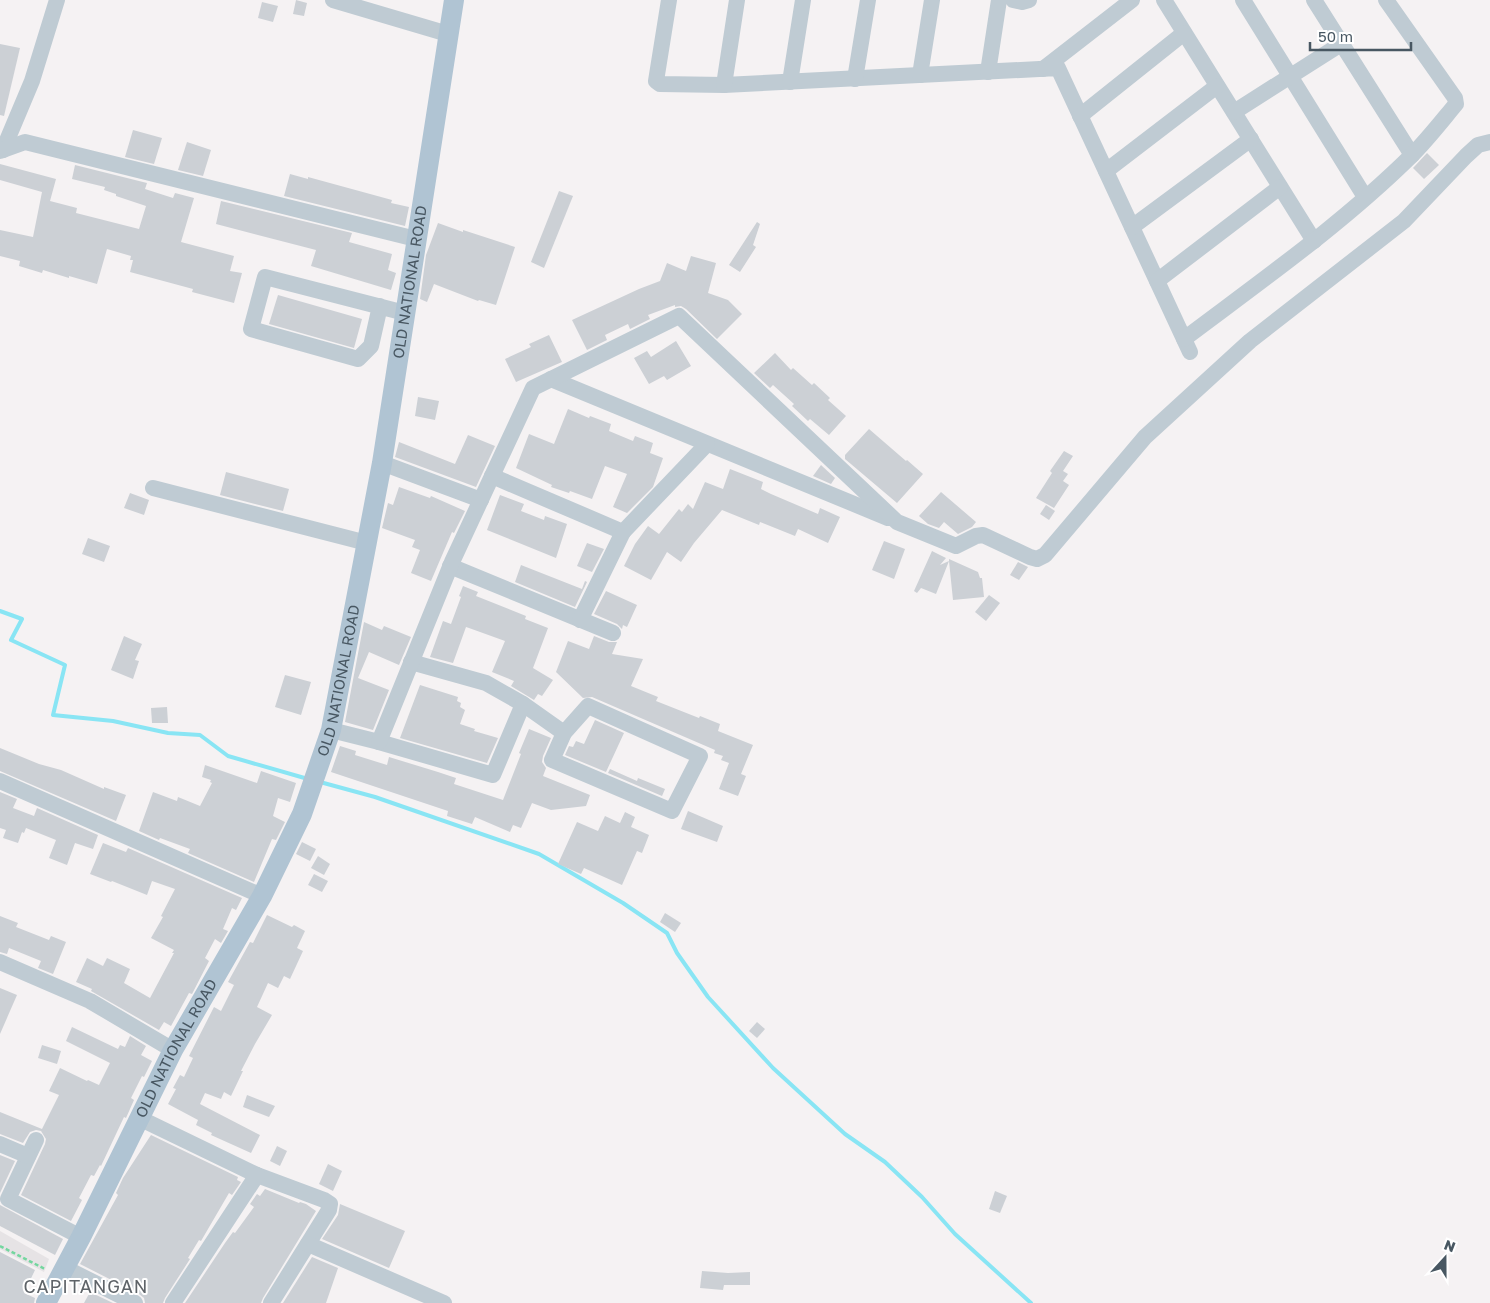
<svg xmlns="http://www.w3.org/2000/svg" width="1490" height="1303" viewBox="0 0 1490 1303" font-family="'Golos Text',sans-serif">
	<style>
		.education { fill: #e6e3e5 }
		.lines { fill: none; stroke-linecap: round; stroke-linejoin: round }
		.stream { stroke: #89e5f4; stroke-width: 4 }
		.building { fill: #ccd0d5 }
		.path { stroke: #74d69f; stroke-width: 2.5; stroke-dasharray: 4 2.5; stroke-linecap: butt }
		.minor { stroke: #bfcbd3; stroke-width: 16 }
		.major { stroke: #b0c4d3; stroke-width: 20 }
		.labels { text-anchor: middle; stroke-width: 4; stroke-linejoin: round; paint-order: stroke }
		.street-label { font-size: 15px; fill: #485762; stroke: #fff }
		.quarter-label { font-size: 18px; letter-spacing: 1px; fill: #5e6368; stroke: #fff }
	</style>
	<rect width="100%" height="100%" fill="#f5f2f3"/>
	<path class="education" d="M 0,1231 L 49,1259 L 44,1272 L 0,1249 Z"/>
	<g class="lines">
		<g class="stream">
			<path d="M 0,611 L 22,619 L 11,640 L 65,665 L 53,715 L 113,721 L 168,733 L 200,735 L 228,756 L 308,779"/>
			<path d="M 320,782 L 375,797 L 539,854 L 623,903 L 667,933 L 677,953 L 708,997 L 773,1068 L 845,1134 L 885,1162 L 922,1197 L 955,1234 L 1031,1303"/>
		</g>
	</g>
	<g class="building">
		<path d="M 296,0 L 307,3 L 304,16 L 293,14 Z"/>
		<path d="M 262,2 L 278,6 L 273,22 L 258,18 Z"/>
		<path d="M 0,44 L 20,48 L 4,116 L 0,115 Z"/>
		<path d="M 133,130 L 162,138 L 154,164 L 125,157 Z"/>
		<path d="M 187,142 L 211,150 L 203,176 L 178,170 Z"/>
		<path d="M 1427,153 L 1439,165 L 1424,179 L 1413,168 Z"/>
		<path d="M 0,164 L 56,179 L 50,201 L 77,208 L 76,213 L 139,229 L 146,206 L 116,196 L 116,194 L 104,190 L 105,187 L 72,179 L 75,165 L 147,183 L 145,189 L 173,198 L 175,193 L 194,198 L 181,242 L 234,256 L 230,271 L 242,273 L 234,303 L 192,292 L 193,289 L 130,272 L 133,260 L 130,260 L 131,256 L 107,249 L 97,284 L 69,276 L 69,278 L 43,270 L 42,273 L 19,266 L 20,261 L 0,256 L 0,230 L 33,237 L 42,192 L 0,180 Z"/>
		<path d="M 290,174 L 308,179 L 308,177 L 392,200 L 391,203 L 409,207 L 405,226 L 284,196 Z"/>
		<path d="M 559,191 L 573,196 L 544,268 L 531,262 Z"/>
		<path d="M 221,201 L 352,233 L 349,242 L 392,254 L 388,270 L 396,273 L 391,290 L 311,266 L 316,250 L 216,224 Z"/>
		<path d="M 757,222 L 760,224 L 753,245 L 756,247 L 740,272 L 729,265 Z"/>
		<path d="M 438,223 L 463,232 L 463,230 L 515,247 L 496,305 L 479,300 L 478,301 L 434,284 L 427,302 L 420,299 L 426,255 Z"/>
		<path d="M 691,256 L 716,263 L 708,293 L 728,300 L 742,314 L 717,339 L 686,309 L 681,306 L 675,307 L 675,305 L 648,315 L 650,319 L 630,329 L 628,324 L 605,335 L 607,340 L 587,350 L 572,320 L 639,289 L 660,281 L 667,263 L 686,271 Z"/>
		<path d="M 278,295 L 362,319 L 354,348 L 269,324 Z"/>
		<path d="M 549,335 L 562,362 L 516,382 L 505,359 L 531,347 L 529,344 Z"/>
		<path d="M 676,341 L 691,366 L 667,380 L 664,376 L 649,384 L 634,358 L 647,351 L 651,357 Z"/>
		<path d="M 775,353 L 791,370 L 793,368 L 812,385 L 814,383 L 830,398 L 828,400 L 846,416 L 829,435 L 810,419 L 808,421 L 792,406 L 794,404 L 773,385 L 770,388 L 754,373 Z"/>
		<path d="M 418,397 L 439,401 L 435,420 L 415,416 Z"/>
		<path d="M 568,409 L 589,418 L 590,416 L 611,424 L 609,431 L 633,441 L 635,436 L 653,443 L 650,453 L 663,458 L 653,487 L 627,513 L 613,507 L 627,474 L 605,466 L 592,499 L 570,491 L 569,493 L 551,487 L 552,485 L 516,468 L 529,434 L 554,444 Z"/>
		<path d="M 869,429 L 906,461 L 907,460 L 923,474 L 897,503 L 845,459 L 845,455 Z"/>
		<path d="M 468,435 L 495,446 L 476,487 L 395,457 L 399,442 L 455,464 Z"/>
		<path d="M 1064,451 L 1073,456 L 1063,471 L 1068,474 L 1063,481 L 1069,485 L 1054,508 L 1036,498 L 1052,473 L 1050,471 Z"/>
		<path d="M 821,465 L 835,478 L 831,484 L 813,476 Z"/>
		<path d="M 730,469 L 763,482 L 761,489 L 771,494 L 818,514 L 820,508 L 840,517 L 828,543 L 798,529 L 795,536 L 760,522 L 759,525 L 722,510 L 694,543 L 681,562 L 667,552 L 651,580 L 624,566 L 635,544 L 648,526 L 659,534 L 679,509 L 682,512 L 688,504 L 693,509 L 705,482 L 723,489 Z"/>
		<path d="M 226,472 L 289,489 L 283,511 L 220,495 Z"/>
		<path d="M 399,487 L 430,498 L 431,496 L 465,511 L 454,533 L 452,532 L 431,581 L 411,573 L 420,550 L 412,547 L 415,540 L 382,528 L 388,503 L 393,505 Z"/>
		<path d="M 941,492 L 976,522 L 972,527 L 958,534 L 944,522 L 939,528 L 928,524 L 919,516 Z"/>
		<path d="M 130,493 L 149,500 L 144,515 L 124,508 Z"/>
		<path d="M 500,495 L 524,504 L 521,511 L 544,520 L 545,516 L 567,524 L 556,558 L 487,530 Z"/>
		<path d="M 1046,505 L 1055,511 L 1049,520 L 1040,514 Z"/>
		<path d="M 88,538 L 110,546 L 104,562 L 82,554 Z"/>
		<path d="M 884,541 L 905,549 L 894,579 L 872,570 Z"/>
		<path d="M 587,543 L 604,549 L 592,572 L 577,566 Z"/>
		<path d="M 932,551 L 946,558 L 940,565 L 949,561 L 949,559 L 978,572 L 980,578 L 982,578 L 984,597 L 953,600 L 949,561 L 936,594 L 921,588 L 917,593 L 914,591 Z"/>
		<path d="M 1018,562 L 1028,567 L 1019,580 L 1010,575 Z"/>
		<path d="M 521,565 L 582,589 L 585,581 L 587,582 L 575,607 L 515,582 Z"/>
		<path d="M 463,586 L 478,592 L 476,596 L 526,616 L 525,619 L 548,628 L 533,668 L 553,680 L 542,696 L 538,694 L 534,700 L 511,686 L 514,681 L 492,672 L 505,641 L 469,628 L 466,627 L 453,663 L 430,657 L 443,621 L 451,624 L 461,597 L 459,596 Z"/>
		<path d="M 606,591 L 637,605 L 627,627 L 623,625 L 622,629 L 617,624 L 594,614 Z"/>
		<path d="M 989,595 L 1000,603 L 986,621 L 975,612 Z"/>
		<path d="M 364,622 L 382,630 L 384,626 L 411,637 L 399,665 L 369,652 L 358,678 L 389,690 L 373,730 L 345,722 Z"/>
		<path d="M 124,636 L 142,644 L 135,660 L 139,661 L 133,679 L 111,670 Z"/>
		<path d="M 594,636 L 609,642 L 617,642 L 612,654 L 643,659 L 631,686 L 658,697 L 656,701 L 699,718 L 700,716 L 720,724 L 718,731 L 753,745 L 741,774 L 746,776 L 738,796 L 719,789 L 729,763 L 721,760 L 723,756 L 714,753 L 715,750 L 592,697 L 583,698 L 556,672 L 568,641 L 589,649 Z"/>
		<path d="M 285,675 L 311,682 L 301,715 L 275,707 Z"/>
		<path d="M 420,685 L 458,697 L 457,701 L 461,703 L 460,707 L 465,710 L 460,724 L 475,729 L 474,731 L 498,738 L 487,763 L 400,738 Z"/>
		<path d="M 167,707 L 168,723 L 152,723 L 151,708 Z"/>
		<path d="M 595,720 L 624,733 L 606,772 L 565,755 L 569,746 L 573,747 L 576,741 L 584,744 Z"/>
		<path d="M 529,729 L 551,738 L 543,756 L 542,762 L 546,768 L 543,776 L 590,795 L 586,806 L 551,810 L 532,803 L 521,828 L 513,825 L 510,832 L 475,817 L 472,824 L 447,816 L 448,811 L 331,772 L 340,746 L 356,751 L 355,755 L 387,765 L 389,757 L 438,772 L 456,778 L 454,784 L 503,800 L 521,754 L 519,753 Z"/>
		<path d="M 0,748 L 39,764 L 61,770 L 104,789 L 104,787 L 126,795 L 116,821 L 0,771 Z"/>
		<path d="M 205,765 L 257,783 L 261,771 L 296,783 L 290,802 L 278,798 L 273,816 L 285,822 L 276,840 L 272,839 L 254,882 L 188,853 L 190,849 L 160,838 L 159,840 L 139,831 L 153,792 L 177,801 L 178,797 L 200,806 L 212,783 L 210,782 L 211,780 L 202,777 Z"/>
		<path d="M 610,769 L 637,781 L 638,778 L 665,789 L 662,796 L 608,773 Z"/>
		<path d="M 0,792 L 17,799 L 13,808 L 34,816 L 37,808 L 98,835 L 93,849 L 75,843 L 67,865 L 49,858 L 56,840 L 26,828 L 24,833 L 22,832 L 18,843 L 3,838 L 6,830 L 0,828 Z"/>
		<path d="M 688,811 L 723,826 L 717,842 L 681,829 Z"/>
		<path d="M 625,812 L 635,817 L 631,827 L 649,835 L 642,853 L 637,851 L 622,885 L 584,868 L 581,874 L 558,864 L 577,822 L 598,831 L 605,816 L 620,823 Z"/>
		<path d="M 302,842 L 316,849 L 310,861 L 296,854 Z"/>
		<path d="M 103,843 L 126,852 L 128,848 L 242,898 L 236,910 L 232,908 L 223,929 L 228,931 L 221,943 L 215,939 L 205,958 L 209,961 L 192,994 L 189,993 L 171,1026 L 164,1022 L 159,1030 L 91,991 L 92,989 L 76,982 L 87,958 L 103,966 L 107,958 L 130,969 L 124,983 L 150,998 L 174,953 L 172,953 L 174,950 L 151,938 L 163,917 L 161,916 L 175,889 L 152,881 L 147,895 L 112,881 L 111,882 L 90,874 Z"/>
		<path d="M 318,856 L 330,864 L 324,875 L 311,868 Z"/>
		<path d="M 314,874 L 328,881 L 322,892 L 308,885 Z"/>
		<path d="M 665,913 L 681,923 L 675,932 L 660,922 Z"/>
		<path d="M 267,915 L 292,927 L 294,925 L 305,931 L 297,948 L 303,951 L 290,979 L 284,976 L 278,988 L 268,983 L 257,1007 L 272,1015 L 255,1044 L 241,1071 L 243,1071 L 231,1096 L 224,1092 L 221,1099 L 205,1093 L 200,1104 L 260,1135 L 251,1153 L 211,1135 L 212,1133 L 196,1125 L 198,1120 L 168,1104 L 176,1089 L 173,1088 L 180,1075 L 184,1077 L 193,1058 L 189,1056 L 214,1007 L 221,1011 L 234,985 L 228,982 L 250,942 L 253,943 Z"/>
		<path d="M 0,916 L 18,923 L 16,927 L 49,940 L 51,936 L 66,942 L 53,974 L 38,968 L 41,961 L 9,948 L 7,954 L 0,952 Z"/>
		<path d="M 0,988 L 17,995 L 0,1034 Z"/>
		<path d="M 757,1022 L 765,1029 L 757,1038 L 749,1031 Z"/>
		<path d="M 72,1027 L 118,1049 L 120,1045 L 125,1047 L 130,1036 L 146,1046 L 141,1055 L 152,1061 L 144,1077 L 142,1076 L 131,1098 L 134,1100 L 126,1118 L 124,1117 L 101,1166 L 100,1165 L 94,1176 L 91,1175 L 79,1198 L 82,1200 L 71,1221 L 21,1195 L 45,1144 L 46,1139 L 41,1131 L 36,1130 L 30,1132 L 23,1143 L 0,1134 L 0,1112 L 42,1129 L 59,1095 L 49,1091 L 60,1068 L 87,1081 L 88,1080 L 99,1085 L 110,1063 L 66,1041 Z"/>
		<path d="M 42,1045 L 61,1051 L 57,1064 L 38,1058 Z"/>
		<path d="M 247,1095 L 275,1106 L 269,1117 L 243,1107 Z"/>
		<path d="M 151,1135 L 238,1177 L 237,1180 L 241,1182 L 232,1195 L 229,1193 L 201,1241 L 199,1240 L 188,1258 L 190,1259 L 165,1298 L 163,1303 L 145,1303 L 144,1298 L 139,1294 L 80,1264 L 118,1195 L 116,1193 L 123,1178 Z"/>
		<path d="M 277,1146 L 287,1151 L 280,1166 L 270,1161 Z"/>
		<path d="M 0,1155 L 15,1161 L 0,1193 Z"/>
		<path d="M 328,1164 L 342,1171 L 333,1191 L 319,1184 Z"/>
		<path d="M 265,1189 L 299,1203 L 300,1202 L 306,1204 L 316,1211 L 263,1298 L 261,1303 L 185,1303 L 225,1243 L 233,1232 L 235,1233 L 254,1207 L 250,1204 L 257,1194 L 260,1196 Z"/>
		<path d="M 995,1191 L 1007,1196 L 1000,1213 L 989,1209 Z"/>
		<path d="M 340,1204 L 405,1231 L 389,1268 L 322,1239 L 338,1215 Z"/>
		<path d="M 0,1205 L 63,1239 L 55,1255 L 0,1226 Z"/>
		<path d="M 0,1252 L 35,1270 L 24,1293 L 35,1298 L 34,1303 L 0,1303 Z"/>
		<path d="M 312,1257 L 338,1268 L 326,1303 L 283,1303 Z"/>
		<path d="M 702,1271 L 728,1273 L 750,1272 L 750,1285 L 724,1285 L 723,1290 L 700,1288 Z"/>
		<path d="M 90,1292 L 113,1303 L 84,1303 Z"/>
	</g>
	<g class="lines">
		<path class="path" d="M 0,1246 L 45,1269"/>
		<g class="minor">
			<path d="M 333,0 L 448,34"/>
			<path d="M 669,0 L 656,81 L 660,84 L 724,85 L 1058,68 L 1190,352"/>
			<path d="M 1013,0 L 1022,2 L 1029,0"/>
			<path d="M 1164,0 L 1314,241"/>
			<path d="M 1243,0 L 1365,197"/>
			<path d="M 1314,0 L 1412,155"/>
			<path d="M 1043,69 L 1132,0"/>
			<path d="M 988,72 L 999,0"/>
			<path d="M 920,75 L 932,0"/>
			<path d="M 855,79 L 868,0"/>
			<path d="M 790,82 L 803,0"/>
			<path d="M 724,85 L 737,0"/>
			<path d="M 1234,112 L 1341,44"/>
			<path d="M 1080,116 L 1184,33"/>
			<path d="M 3,150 L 32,81 L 57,0"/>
			<path d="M 0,151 L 25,142 L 416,239"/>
			<path d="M 1106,171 L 1217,86"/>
			<path d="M 1132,227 L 1251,139"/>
			<path d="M 1157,281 L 1280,187"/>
			<path d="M 380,306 L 371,346 L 358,359 L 251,329 L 265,277 L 405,313"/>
			<path d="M 1184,339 C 1261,281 1342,224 1411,156 C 1427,140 1441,122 1456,104 L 1455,98 L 1386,0"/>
			<path d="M 551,379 L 888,518"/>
			<path d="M 382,463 L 481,500"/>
			<path d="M 492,476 L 623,532 L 707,444"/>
			<path d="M 153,488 L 367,543"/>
			<path d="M 450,566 L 613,633"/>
			<path d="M 580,620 L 623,532"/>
			<path d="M 411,662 L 486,683 L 523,704 L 564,733"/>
			<path d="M 588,706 L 700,756 L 672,811 L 552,760 L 564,733 Z"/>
			<path d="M 331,730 L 379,742 L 493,775 L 523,704"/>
			<path d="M 379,742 L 452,562 L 533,388 L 679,316 L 897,522 L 956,546 L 976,536 L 983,535 L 1030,557 L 1037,559 L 1045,555 L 1145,437 L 1250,341 L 1404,221 L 1466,156 L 1478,145 L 1490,142"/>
			<path d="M 0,781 L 262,896"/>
			<path d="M 0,962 L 90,1001 L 173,1050"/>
			<path d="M 139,1118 L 257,1175 L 324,1200 L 330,1204 L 329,1210 L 271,1303"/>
			<path d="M 36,1140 L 8,1199 L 81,1237"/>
			<path d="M 0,1144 L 28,1156"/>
			<path d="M 308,1244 L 444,1303"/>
			<path d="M 65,1268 L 135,1303"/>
			<path d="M 173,1303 L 257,1175"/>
		</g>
		<path class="major" id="s1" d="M 46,1303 L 81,1237 L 173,1050 L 262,896 L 302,814 L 331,730 L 382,463 L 454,0"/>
	</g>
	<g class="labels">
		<g class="street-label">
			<text dy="5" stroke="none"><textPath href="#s1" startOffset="1096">OLD NATIONAL ROAD</textPath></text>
			<text dy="5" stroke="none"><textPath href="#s1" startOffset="691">OLD NATIONAL ROAD</textPath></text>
			<text dy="5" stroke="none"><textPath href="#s1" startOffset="286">OLD NATIONAL ROAD</textPath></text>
		</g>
		<g class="quarter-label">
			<text x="86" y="1293">CAPITANGAN</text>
		</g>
	</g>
	<g transform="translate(1445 1258) rotate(21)" stroke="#ffffff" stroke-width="4" paint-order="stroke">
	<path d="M0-4L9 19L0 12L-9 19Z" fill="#485762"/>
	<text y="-8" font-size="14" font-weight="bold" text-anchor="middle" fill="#485762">N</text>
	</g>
	<path d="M1310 42v8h101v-8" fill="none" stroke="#485762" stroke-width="2.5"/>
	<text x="1318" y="42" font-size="15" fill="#485762" stroke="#ffffff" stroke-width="4" paint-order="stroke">50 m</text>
</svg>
